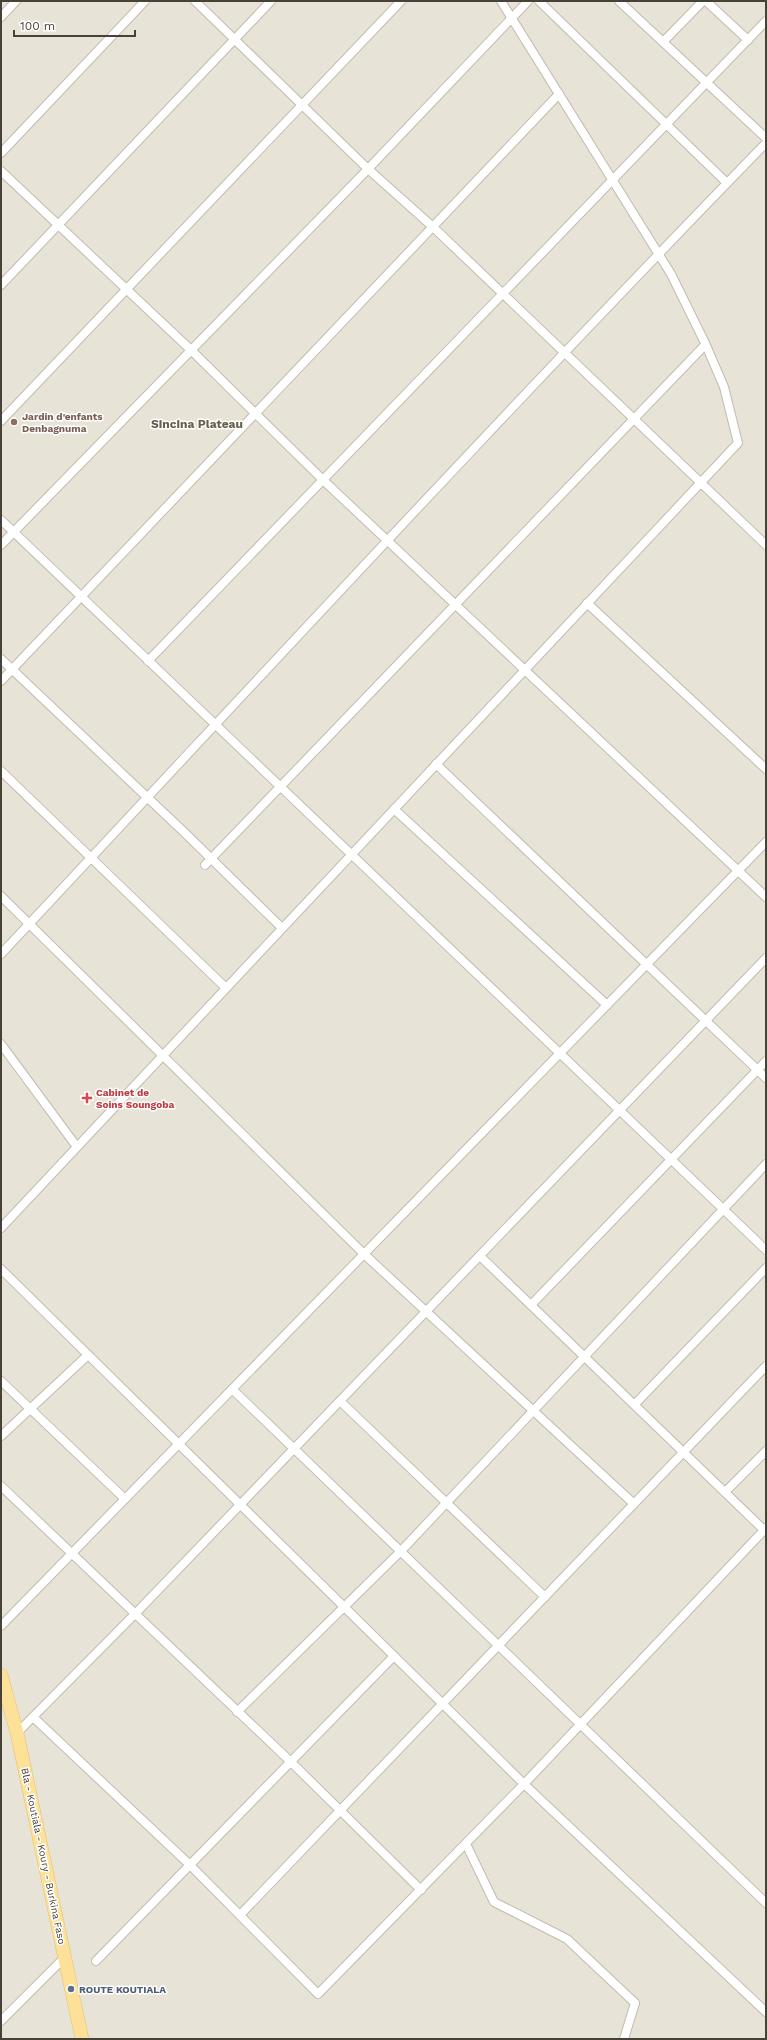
<svg xmlns="http://www.w3.org/2000/svg" width="767" height="2040" viewBox="0 0 767 2040" font-family="'Work Sans',sans-serif">
	<style>
		.residential { fill: #e8e3d7 }
		.lines { fill: none; stroke-linecap: round; stroke-linejoin: round }
		.street-casing { stroke: #c2bbae; stroke-width: 10 }
		.primary-casing { stroke: #e3bf68; stroke-width: 14 }
		.street { stroke: #fff; stroke-width: 8 }
		.primary { stroke: #fde199; stroke-width: 13 }
		.education-dot { fill: #8d6e63; stroke: #fff; stroke-width: 1.5 }
		.health-dot { fill: #e0444e; stroke: #fff; stroke-width: 1.5 }
		.service-dot { fill: #5c6f8a; stroke: #fff; stroke-width: 1.5 }
		.labels { text-anchor: middle; stroke-width: 3; stroke-linejoin: round; paint-order: stroke }
		.education-label { font-size: 10px; font-weight: bold; fill: #785e54; stroke: #fff; text-anchor: start }
		.health-label { font-size: 10px; font-weight: bold; fill: #be3a42; stroke: #fff; text-anchor: start }
		.street-label { font-size: 10px; fill: #484137; stroke: #fff }
		.service-label { font-size: 10px; font-weight: bold; fill: #4e5e75; stroke: #fff; text-anchor: start }
		.quarter-label { font-size: 12px; font-weight: bold; fill: #6a5f4e; stroke: #fff }
	</style>
	<rect width="100%" height="100%" fill="#f4f1e9"/>
	<rect class="residential" x="1" y="1" width="765" height="2038"/>
	<g class="lines">
		<defs>
			<g id="street">
				<path d="M 195,1 L 368,169 L 433,227 L 766,545"/>
				<path d="M 539,1 L 727,183"/>
				<path d="M 619,1 L 766,138"/>
				<path d="M 706,1 L 748,40"/>
				<path d="M 1,17 L 16,1"/>
				<path d="M 663,42 L 703,1"/>
				<path d="M 1,153 L 145,1"/>
				<path d="M 1,171 L 192,351 L 323,480 L 766,897"/>
				<path d="M 1,285 L 271,1"/>
				<path d="M 1,421 L 401,1"/>
				<path d="M 1,520 L 766,1250"/>
				<path d="M 1,545 L 368,169 L 528,1"/>
				<path d="M 587,603 L 766,769"/>
				<path d="M 1,659 L 185,833 L 282,928"/>
				<path d="M 148,661 L 766,21"/>
				<path d="M 1,681 L 559,94"/>
				<path d="M 436,764 L 766,1078"/>
				<path d="M 1,771 L 226,988"/>
				<path d="M 394,809 L 607,1005"/>
				<path d="M 205,865 L 705,345"/>
				<path d="M 1,896 L 364,1254 L 634,1504"/>
				<path d="M 1,954 C 255,683 507,409 766,143"/>
				<path d="M 1,1044 L 77,1147"/>
				<path d="M 1,1228 L 738,443 L 724,387 L 705,343 L 671,274 L 501,1"/>
				<path d="M 480,1256 L 764,1530"/>
				<path d="M 1,1269 L 524,1784 L 766,2012"/>
				<path d="M 531,1305 L 766,1061"/>
				<path d="M 1,1381 L 125,1499"/>
				<path d="M 232,1389 L 766,1903"/>
				<path d="M 340,1401 L 545,1597"/>
				<path d="M 635,1404 L 766,1268"/>
				<path d="M 1,1436 L 88,1355"/>
				<path d="M 1,1486 L 291,1762 L 421,1890"/>
				<path d="M 725,1492 L 766,1451"/>
				<path d="M 1,1626 L 766,842"/>
				<path d="M 237,1712 L 401,1551 L 766,1164"/>
				<path d="M 33,1717 L 190,1865 L 318,1994 L 524,1784 L 766,1528"/>
				<path d="M 17,1733 L 135,1614 L 766,958"/>
				<path d="M 466,1844 L 494,1902 L 567,1939 L 635,2003 L 624,2039"/>
				<path d="M 240,1915 L 766,1366"/>
				<path d="M 96,1961 L 394,1656"/>
				<path d="M 1,2021 L 65,1957"/>
			</g>
			<path id="primary" d="M 1,1675 L 17,1733 L 82,2039"/>
		</defs>
		<use href="#street" class="street-casing"/>
		<use href="#primary" class="primary-casing"/>
		<use href="#street" class="street"/>
		<use href="#primary" class="primary"/>
	</g>
	<circle class="education-dot" cx="14" cy="422" r="4"/>
	<path class="health-dot" d="M85 1092h4v4h4v4h-4v4h-4v-4h-4v-4h4z"/>
	<circle class="service-dot" cx="71" cy="1989" r="4"/>
	<g class="labels">
		<g class="education-label">
			<text x="22" y="420">Jardin d'enfants<tspan x="22" dy="12">Denbagnuma</tspan></text>
		</g>
		<g class="health-label">
			<text x="96" y="1096">Cabinet de<tspan x="96" dy="12">Soins Soungoba</tspan></text>
		</g>
		<g class="street-label">
			<text transform="translate(44 1856) rotate(78)" y="4">Bla - Koutiala - Koury - Burkina Faso</text>
		</g>
		<g class="service-label">
			<text x="79" y="1993">ROUTE KOUTIALA</text>
		</g>
		<g class="quarter-label">
			<text x="197" y="428">Sincina Plateau</text>
		</g>
	</g>
	<rect width="767" height="2040" fill="none" stroke="#484137" stroke-width="4"/>
	<path d="M14 30v6h121v-6" fill="none" stroke="#484137" stroke-width="2"/>
	<text x="20" y="30" font-size="12" fill="#484137" stroke="#ffffff" stroke-width="3" paint-order="stroke">100 m</text>
</svg>
